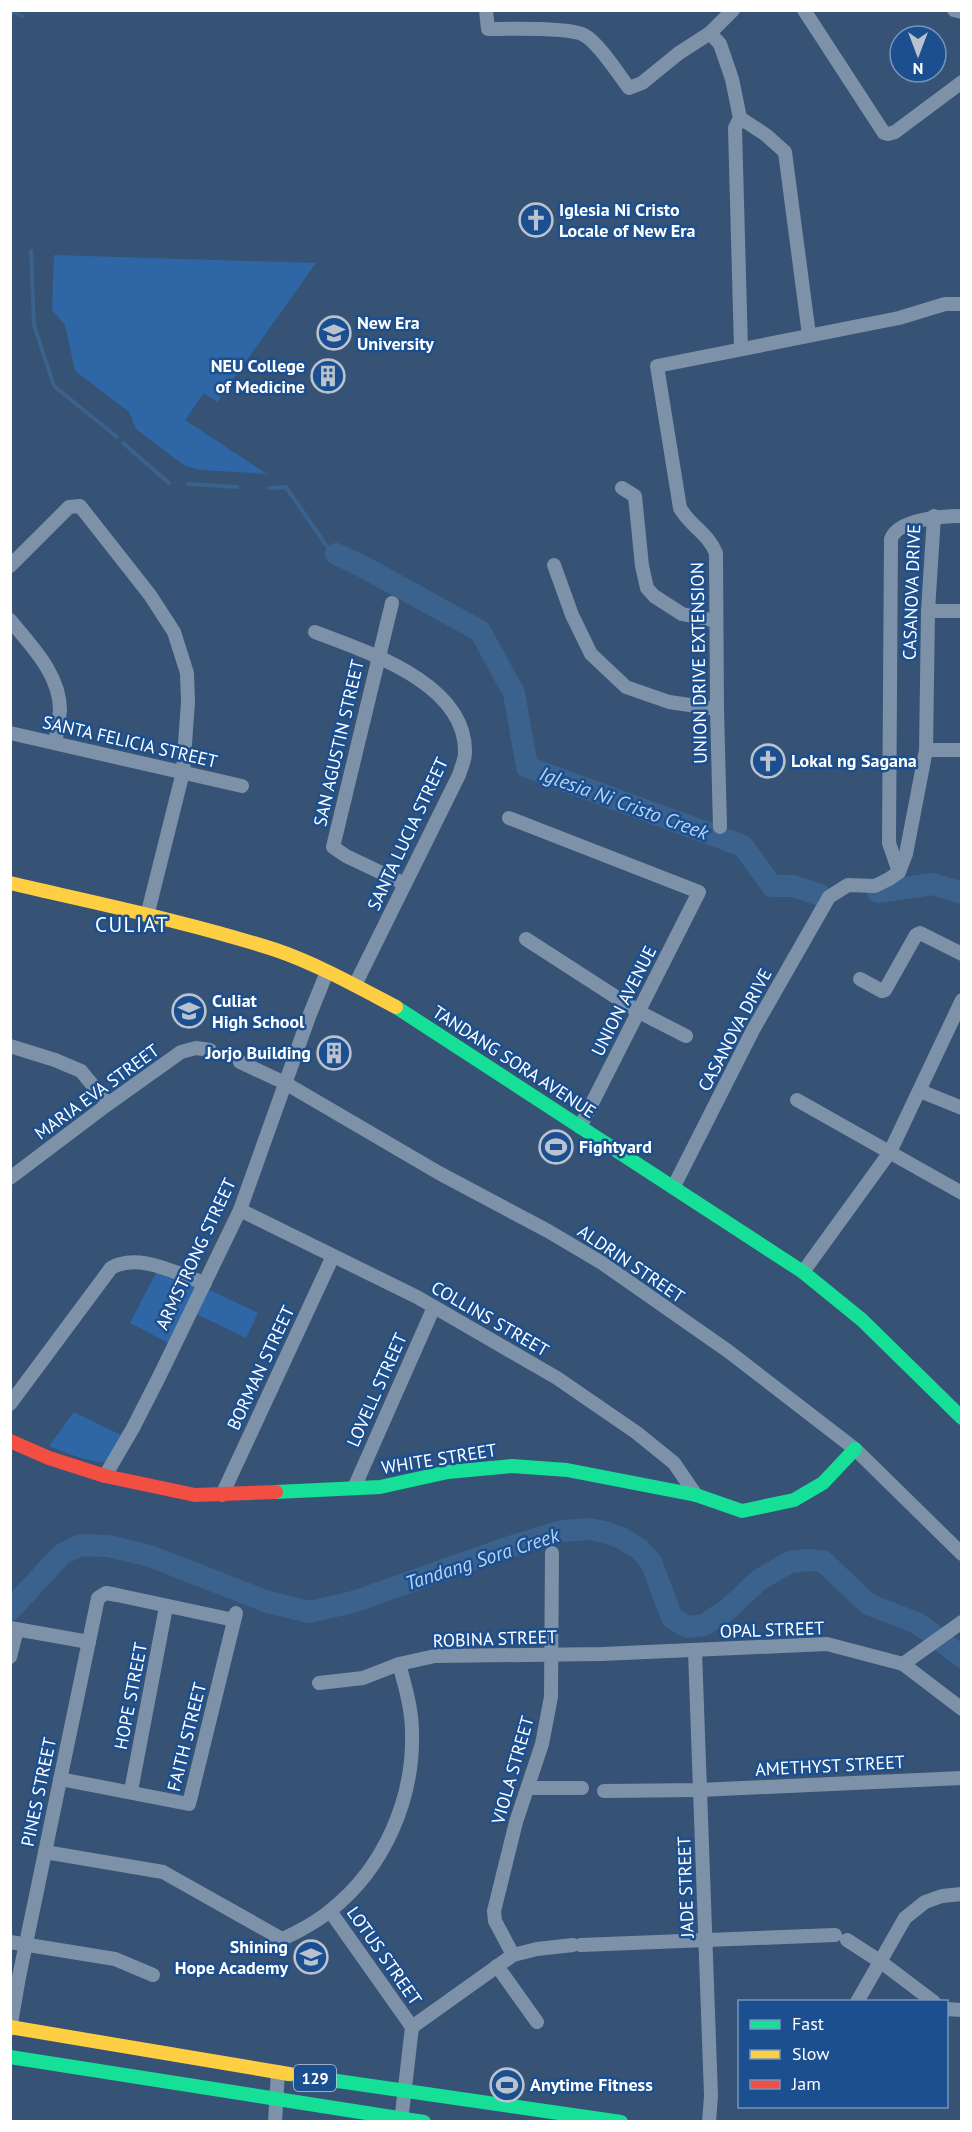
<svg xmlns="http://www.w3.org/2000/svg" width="972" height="2132" viewBox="0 0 972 2132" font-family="'PT Sans',sans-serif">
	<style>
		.green { fill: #2f66a5 }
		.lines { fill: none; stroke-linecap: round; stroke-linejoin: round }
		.stream { stroke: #3b618d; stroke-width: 4 }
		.river { stroke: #3b618d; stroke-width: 22 }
		.street { stroke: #7d92a8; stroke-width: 14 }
		.fast { stroke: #16e098; stroke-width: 14 }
		.slow { stroke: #ffcf43; stroke-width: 14 }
		.jam { stroke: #f24e42; stroke-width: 14 }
		.labels { text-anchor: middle; stroke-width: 5; stroke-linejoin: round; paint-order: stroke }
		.shield { fill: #1b4f8f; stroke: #bbcadd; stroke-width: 1.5 }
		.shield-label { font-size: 16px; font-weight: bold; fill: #fff }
		.poi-label { font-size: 18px; font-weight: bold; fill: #fff; stroke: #1b4f8f; text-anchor: start }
		.street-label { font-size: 18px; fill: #fff; stroke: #1b4f8f }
		.water-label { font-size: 20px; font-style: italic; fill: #b5d3f5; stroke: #1b4f8f }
		.quarter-label { font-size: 21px; letter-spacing: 1.5px; fill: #fff; stroke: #1b4f8f }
	</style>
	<rect width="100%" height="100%" fill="#365274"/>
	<g class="green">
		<path d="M 54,255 L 316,263 L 217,402 L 204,393 L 185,420 L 267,474 L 201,470 L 185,466 L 136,429 L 129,412 L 75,371 L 65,325 L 52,310 Z"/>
		<path d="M 158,1269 L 201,1284 L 170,1344 L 130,1323 Z"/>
		<path d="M 204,1287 L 258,1313 L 246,1338 L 192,1312 Z"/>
		<path d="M 74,1412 L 121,1435 C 117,1443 114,1454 108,1460 C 100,1468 60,1450 49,1446 Z"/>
	</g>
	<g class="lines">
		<g class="stream">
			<path d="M 10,11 L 22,16"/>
			<path d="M 31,251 L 34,325 L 54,386 L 117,437"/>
			<path d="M 123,443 L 169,483"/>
			<path d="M 188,484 L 237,487"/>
			<path d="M 269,488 L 286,487 L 326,545 L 336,554"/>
		</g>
		<g class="river">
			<path d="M 336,554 L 360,565 L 480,631 L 514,693 L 527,767 L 743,846 L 772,886 L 793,886 L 820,895"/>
			<path d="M 878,892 L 933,884 L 962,893"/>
			<path d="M 10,1610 L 62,1554 L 81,1545 L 108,1546 L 150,1556 L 268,1602 L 309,1612 L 353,1602 L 503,1549 L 562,1531 L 589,1529 L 605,1532 L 621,1538 L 639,1549 L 651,1562 L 672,1618 L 687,1627 L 704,1625 L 728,1609 L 759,1580 L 790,1562 L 807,1560 L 823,1561 L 868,1604 L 919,1624 L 962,1657"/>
		</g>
		<g class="street">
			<path d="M 486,10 L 488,29 C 508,29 569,27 584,35 C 598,42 619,75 629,88 L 642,83 L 679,53 L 710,33 L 733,10"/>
			<path d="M 804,10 L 884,133 L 888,134 L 895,132 L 962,82"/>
			<path d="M 954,10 L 962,12"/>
			<path d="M 710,33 L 720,44 L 732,79 L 740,118 L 735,128 L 741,349"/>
			<path d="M 740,118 L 766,135 L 785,152 L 809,335"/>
			<path d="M 622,488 L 635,496 L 642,566 L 647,588 L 654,596 L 682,614 L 716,621"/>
			<path d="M 554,565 L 572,615 L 591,654 L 626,687 L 669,702 L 717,709"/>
			<path d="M 10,566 L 69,507 L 80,506 L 150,595 L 174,632 L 187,673 L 188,702 L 183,772 L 147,916"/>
			<path d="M 392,603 L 333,847 L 346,856 L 405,884"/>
			<path d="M 928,611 L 962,611"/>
			<path d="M 10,620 C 31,646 60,674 60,710 C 59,721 57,732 55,743"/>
			<path d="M 315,632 C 367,652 467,683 465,753 C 465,760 461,768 459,775 L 355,985"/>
			<path d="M 10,733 L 242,786"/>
			<path d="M 926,750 L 962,750"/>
			<path d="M 509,818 L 699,892 L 580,1127"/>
			<path d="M 720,827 L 717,709 L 716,553 C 708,533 690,526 680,508 L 657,366 L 899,318 L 945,304 L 962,304"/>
			<path d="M 899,872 L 889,843 L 891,539 C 898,519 943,516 962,516"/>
			<path d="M 526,939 L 639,1012 L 686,1036"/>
			<path d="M 860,979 L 882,991 L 885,990 L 916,935 L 920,933 L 962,954"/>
			<path d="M 10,1046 L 55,1060 L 81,1071 L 108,1104"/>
			<path d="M 240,1062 L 285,1083 L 439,1173 L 548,1231 L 602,1263 L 728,1351 L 855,1449 L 962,1554"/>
			<path d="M 920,1091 L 962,1108"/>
			<path d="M 797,1100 L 962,1193"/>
			<path d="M 10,1178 L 108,1104 L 181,1052 L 196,1048 L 210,1050"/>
			<path d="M 674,1186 L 753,1030 L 829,897 L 848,885 L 875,886 L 889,879 L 899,872 L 906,854 L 926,750 L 928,611 L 934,516"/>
			<path d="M 240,1210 L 417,1297 L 557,1378 L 637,1433 L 674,1463 L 696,1495"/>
			<path d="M 803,1272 L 890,1152 L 962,1000"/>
			<path d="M 10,1404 L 111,1268 C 138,1252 177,1274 205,1283"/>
			<path d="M 105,1476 L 133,1428 L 160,1375 L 240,1210 L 310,1014 L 327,972"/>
			<path d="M 354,1488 L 434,1307"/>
			<path d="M 222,1495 L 333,1256"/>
			<path d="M 10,1628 L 89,1642"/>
			<path d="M 695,1651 L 711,2096 L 709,2122"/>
			<path d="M 10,1657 L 17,1629"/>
			<path d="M 903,1664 L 962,1622"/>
			<path d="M 319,1683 L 363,1678 L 399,1664 L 435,1656 L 602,1654 L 827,1644 L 903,1664 L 962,1709"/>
			<path d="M 60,1779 L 189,1804 L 236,1613"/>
			<path d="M 528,1788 L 582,1788"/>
			<path d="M 131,1791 L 166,1607"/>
			<path d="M 604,1791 L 700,1790 L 962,1778"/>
			<path d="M 45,1852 L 163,1872 L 282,1939"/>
			<path d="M 330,1911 L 412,2027 L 401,2122"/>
			<path d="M 847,1940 L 881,1962 L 934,2002"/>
			<path d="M 10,1942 L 115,1959 L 153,1975"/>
			<path d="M 581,1945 L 835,1935"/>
			<path d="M 263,1948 C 285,1938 312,1926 331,1910 C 384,1868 414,1799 412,1732 C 412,1709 405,1686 399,1664"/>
			<path d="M 513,1955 L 495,1921 L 494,1911 L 516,1822 L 542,1744 L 551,1697 L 552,1553"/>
			<path d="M 497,1966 L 537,2022"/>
			<path d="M 857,2002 L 905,1918 L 925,1902 L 942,1896 L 962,1894"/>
			<path d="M 946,2009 L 962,2010"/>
			<path d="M 412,2027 L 513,1955 L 537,1949 L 573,1945"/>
			<path d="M 10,2029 L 19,1977 L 98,1598 L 106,1593 L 117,1595 L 234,1620"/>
			<path d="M 275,2122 L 278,2072"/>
		</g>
		<g class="fast">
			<path d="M 396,1007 L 803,1272 L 862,1320 L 962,1418"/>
			<path d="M 276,1492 L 380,1487 L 448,1472 L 512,1466 L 567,1470 L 696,1495 L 742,1511 L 794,1500 L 823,1483 L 855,1449"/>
			<path d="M 10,2057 L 424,2122"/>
			<path d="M 289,2074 L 621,2122"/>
		</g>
		<g class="slow">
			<path d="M 10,883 C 99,904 189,922 276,950 C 317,964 358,987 396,1007"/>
			<path d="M 10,2027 L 289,2074"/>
		</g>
		<path class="jam" d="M 10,1441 L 49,1458 L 105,1476 L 195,1495 L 276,1492"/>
	</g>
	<defs>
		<symbol id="church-ring" viewBox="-11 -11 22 22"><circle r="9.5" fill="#1b4f8f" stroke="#b9c2ce" stroke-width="1.5"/><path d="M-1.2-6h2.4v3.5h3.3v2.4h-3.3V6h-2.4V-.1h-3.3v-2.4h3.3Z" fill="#b9c2ce"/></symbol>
		<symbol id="university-ring" viewBox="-11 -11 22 22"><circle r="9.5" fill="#1b4f8f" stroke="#b9c2ce" stroke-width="1.5"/><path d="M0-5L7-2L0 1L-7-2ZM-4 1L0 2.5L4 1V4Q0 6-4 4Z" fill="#b9c2ce"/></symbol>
		<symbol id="building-ring" viewBox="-11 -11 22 22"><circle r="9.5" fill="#1b4f8f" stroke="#b9c2ce" stroke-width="1.5"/><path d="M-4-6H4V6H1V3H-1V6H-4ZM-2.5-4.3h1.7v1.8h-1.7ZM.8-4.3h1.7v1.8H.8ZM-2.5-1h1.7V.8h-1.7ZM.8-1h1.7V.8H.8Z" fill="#b9c2ce"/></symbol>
		<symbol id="school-ring" viewBox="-11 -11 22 22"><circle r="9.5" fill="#1b4f8f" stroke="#b9c2ce" stroke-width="1.5"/><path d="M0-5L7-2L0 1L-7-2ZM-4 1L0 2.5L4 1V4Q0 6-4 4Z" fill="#b9c2ce"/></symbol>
		<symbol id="stadium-ring" viewBox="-11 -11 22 22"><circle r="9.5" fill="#1b4f8f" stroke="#b9c2ce" stroke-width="1.5"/><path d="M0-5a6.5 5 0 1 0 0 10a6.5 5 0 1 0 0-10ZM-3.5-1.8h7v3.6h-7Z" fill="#b9c2ce"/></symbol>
	</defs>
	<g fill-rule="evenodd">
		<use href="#church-ring" x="517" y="201" width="38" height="38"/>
		<use href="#university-ring" x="315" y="314" width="38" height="38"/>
		<use href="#building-ring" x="309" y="357" width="38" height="38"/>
		<use href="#church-ring" x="749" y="742" width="38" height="38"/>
		<use href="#school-ring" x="170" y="992" width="38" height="38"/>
		<use href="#building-ring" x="315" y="1034" width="38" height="38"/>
		<use href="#stadium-ring" x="537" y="1128" width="38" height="38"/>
		<use href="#school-ring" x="292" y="1938" width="38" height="38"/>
		<use href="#stadium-ring" x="488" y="2066" width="38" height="38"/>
	</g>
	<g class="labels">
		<rect class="shield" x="294" y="2065" width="42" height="26" rx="4.5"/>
		<g class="shield-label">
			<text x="315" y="2084">129</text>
		</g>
		<g class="poi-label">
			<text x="559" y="216">Iglesia Ni Cristo<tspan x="559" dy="21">Locale of New Era</tspan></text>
			<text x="357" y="329">New Era<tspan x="357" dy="21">University</tspan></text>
			<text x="305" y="372" text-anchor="end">NEU College<tspan x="305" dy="21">of Medicine</tspan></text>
			<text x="791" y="767">Lokal ng Sagana</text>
			<text x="212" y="1007">Culiat<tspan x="212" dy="21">High School</tspan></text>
			<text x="311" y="1059" text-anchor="end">Jorjo Building</text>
			<text x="579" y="1153">Fightyard</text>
			<text x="288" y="1953" text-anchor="end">Shining<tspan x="288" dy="21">Hope Academy</tspan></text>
			<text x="530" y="2091">Anytime Fitness</text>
		</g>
		<g class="street-label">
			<text transform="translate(912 592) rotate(-88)" y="6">CASANOVA DRIVE</text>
			<text transform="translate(699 663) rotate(-91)" y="6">UNION DRIVE EXTENSION</text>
			<text transform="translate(130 742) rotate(13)" y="6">SANTA FELICIA STREET</text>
			<text transform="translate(339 743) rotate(-77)" y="6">SAN AGUSTIN STREET</text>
			<text transform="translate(408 834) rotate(-65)" y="6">SANTA LUCIA STREET</text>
			<text transform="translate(624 1001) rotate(-63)" y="6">UNION AVENUE</text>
			<text transform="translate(735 1030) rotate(-62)" y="6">CASANOVA DRIVE</text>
			<text transform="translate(514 1062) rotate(33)" y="6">TANDANG SORA AVENUE</text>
			<text transform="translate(97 1092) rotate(-36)" y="6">MARIA EVA STREET</text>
			<text transform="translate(196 1254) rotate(-65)" y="6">ARMSTRONG STREET</text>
			<text transform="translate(631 1264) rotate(34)" y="6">ALDRIN STREET</text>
			<text transform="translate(490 1319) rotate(30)" y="6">COLLINS STREET</text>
			<text transform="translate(261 1368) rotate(-65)" y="6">BORMAN STREET</text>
			<text transform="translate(377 1390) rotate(-66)" y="6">LOVELL STREET</text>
			<text transform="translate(439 1459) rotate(-9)" y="6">WHITE STREET</text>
			<text transform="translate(772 1630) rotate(-2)" y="6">OPAL STREET</text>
			<text transform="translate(495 1639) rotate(-2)" y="6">ROBINA STREET</text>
			<text transform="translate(131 1696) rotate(-79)" y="6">HOPE STREET</text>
			<text transform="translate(187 1737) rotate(-76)" y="6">FAITH STREET</text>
			<text transform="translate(830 1766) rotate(-3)" y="6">AMETHYST STREET</text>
			<text transform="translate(513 1770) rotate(-74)" y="6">VIOLA STREET</text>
			<text transform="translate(39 1792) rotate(-78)" y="6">PINES STREET</text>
			<text transform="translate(686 1887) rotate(-92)" y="6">JADE STREET</text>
			<text transform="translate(384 1956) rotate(55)" y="6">LOTUS STREET</text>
		</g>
		<g class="water-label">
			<text transform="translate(624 803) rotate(20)" y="7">Iglesia Ni Cristo Creek</text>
			<text transform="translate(482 1559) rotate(-18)" y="7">Tandang Sora Creek</text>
		</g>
		<g class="quarter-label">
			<text x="132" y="932">CULIAT</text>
		</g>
	</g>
	<rect width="972" height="2132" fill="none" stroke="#ffffff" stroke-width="24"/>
	<rect x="738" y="2000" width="210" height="108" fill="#1b4f8f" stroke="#7695bc" stroke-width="1.5"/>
	<rect x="750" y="2020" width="30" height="9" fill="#16e098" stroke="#7695bc" stroke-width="1.5"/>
	<text x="792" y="2030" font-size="18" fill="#ffffff">Fast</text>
	<rect x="750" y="2050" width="30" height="9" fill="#ffcf43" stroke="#7695bc" stroke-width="1.5"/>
	<text x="792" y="2060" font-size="18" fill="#ffffff">Slow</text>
	<rect x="750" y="2080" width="30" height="9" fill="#f24e42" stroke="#7695bc" stroke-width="1.5"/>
	<text x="792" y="2090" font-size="18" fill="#ffffff">Jam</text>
	<g transform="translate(918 54) rotate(180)"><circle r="28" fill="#1b4f8f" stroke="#7695bc" stroke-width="1.5"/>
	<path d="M0-4.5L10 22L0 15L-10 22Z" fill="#b9c2ce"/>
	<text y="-9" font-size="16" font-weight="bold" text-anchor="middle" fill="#ffffff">N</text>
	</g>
</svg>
